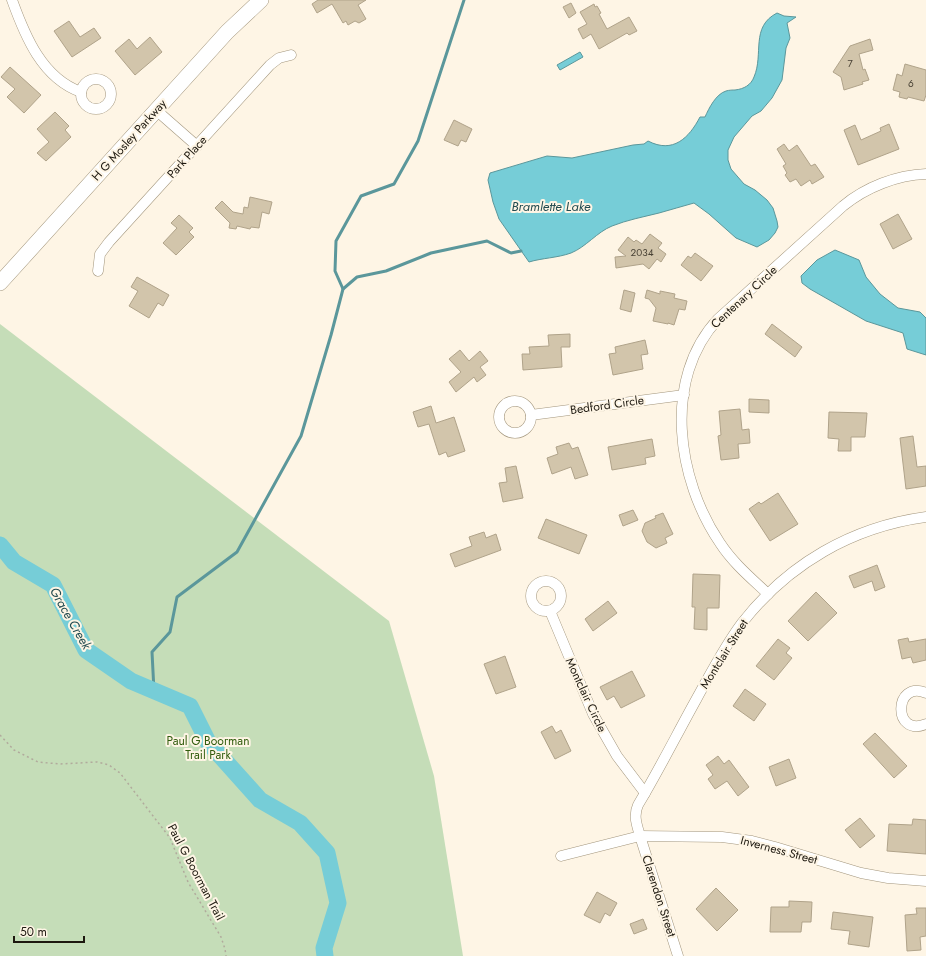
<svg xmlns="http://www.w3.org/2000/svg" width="926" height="956" viewBox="0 0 926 956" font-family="Jost,sans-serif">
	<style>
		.green { fill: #c5ddb8 }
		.water { fill: #76cdd7; stroke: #5b979b }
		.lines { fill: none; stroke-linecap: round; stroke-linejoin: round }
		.stream { stroke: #5b979b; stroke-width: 3 }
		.river { stroke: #76cdd7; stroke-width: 17 }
		.building { fill: #d2c5ab; stroke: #b0a38a }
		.street-casing { stroke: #a3967d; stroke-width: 11 }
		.secondary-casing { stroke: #a3967d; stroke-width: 16 }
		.path { stroke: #b1aa9c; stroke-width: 1.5; stroke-dasharray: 2 3; stroke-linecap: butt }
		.street { stroke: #fff; stroke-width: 10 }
		.secondary { stroke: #fff; stroke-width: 15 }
		.labels { text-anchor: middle; stroke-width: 4; stroke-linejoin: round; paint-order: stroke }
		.number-label { font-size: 10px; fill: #4a4336 }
		.street-label { font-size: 12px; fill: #1d180f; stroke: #fef5e5 }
		.park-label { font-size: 12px; fill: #305b0c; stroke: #fef5e5 }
		.water-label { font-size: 13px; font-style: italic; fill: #234b50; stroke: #fef5e5 }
	</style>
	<rect width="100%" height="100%" fill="#fef5e5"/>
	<path class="green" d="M 0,324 L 389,621 L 434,776 L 463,956 L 0,956 Z"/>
	<g class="water">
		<path d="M 777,13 L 784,16 L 796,17 L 787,23 L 790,38 L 786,48 L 782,80 L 772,98 L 761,111 L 752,116 L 734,137 L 728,150 L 728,160 L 731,169 L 744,184 L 755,190 L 767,200 L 773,208 L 777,221 L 778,227 L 775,233 L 769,240 L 757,247 L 736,238 L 709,214 L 694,203 C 682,206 671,210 659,213 C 643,217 627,220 612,226 C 597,232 586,247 571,253 C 557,258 542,258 529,262 L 499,219 L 493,202 L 488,180 L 490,173 L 547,156 L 572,158 L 633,145 L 644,144 L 648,141 C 673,154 689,138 700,117 L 705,117 C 709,108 716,94 726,91 C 729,90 733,90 735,90 C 744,89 751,85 754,77 C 764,54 750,27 777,13 Z"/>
		<path d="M 580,52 L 583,57 L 560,70 L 557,65 Z"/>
		<path d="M 835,250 L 859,260 L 866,277 L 880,294 L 898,308 L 920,312 L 926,318 L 926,355 L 907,349 L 903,333 L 866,321 L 810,289 L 802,283 L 801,276 L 817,260 Z"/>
	</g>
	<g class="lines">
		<g class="stream">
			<path d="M 343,289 L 357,277 L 386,271 L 431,253 L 487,241 L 511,253 L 521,251"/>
			<path d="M 154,691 L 152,652 L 170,632 L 177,597 L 237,552 L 301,436 L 331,335 L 343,289 L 335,271 L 336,241 L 361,196 L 394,184 L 418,141 L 464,0"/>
		</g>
		<path class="river" d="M 0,545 L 14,562 L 53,585 L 86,650 L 131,681 L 190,706 L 208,742 L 260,800 L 300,823 L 327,853 L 338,903 L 324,948 L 325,956"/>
	</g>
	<g class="building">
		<path d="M 318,0 L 366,0 L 358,5 L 366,19 L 359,23 L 355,21 L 348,25 L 346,21 L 343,23 L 332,4 L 317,13 L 312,4 Z"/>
		<path d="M 571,3 L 576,13 L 569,18 L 563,7 Z"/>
		<path d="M 594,4 L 595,7 L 597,6 L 601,13 L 599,14 L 607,29 L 629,17 L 637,31 L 629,35 L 627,33 L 599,49 L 591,34 L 583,39 L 578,29 L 587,24 L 580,12 Z"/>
		<path d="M 69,21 L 80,37 L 94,28 L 101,38 L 72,57 L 54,31 Z"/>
		<path d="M 150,37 L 162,52 L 135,75 L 115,51 L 129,39 L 137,49 Z"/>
		<path d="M 870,39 L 873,50 L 859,54 L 863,70 L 865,69 L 869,80 L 862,82 L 863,84 L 844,90 L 841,77 L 833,72 L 850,46 Z"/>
		<path d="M 905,64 L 926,70 L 926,95 L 924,101 L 908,97 L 907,99 L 899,97 L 900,92 L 893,90 L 897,74 L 902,76 Z"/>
		<path d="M 10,67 L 41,95 L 24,113 L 7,97 L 15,89 L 1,77 Z"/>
		<path d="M 55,112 L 69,126 L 65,130 L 71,137 L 46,161 L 37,153 L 49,142 L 37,129 Z"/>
		<path d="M 454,120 L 472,129 L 466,142 L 461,140 L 458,146 L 444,140 Z"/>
		<path d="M 889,124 L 899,149 L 858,165 L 844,130 L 855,125 L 861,140 L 881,131 L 880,128 Z"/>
		<path d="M 784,144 L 789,151 L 797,145 L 811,166 L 815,164 L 824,177 L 812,184 L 810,180 L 801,186 L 796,179 L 790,182 L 785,175 L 787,173 L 783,166 L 786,164 L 777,149 Z"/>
		<path d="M 250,197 L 272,202 L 269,214 L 262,212 L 259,228 L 251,227 L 250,229 L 237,226 L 236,229 L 229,228 L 230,223 L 215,208 L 222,201 L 233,212 L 243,214 L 244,207 L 248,208 Z"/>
		<path d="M 898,214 L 912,239 L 893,249 L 880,224 Z"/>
		<path d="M 179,215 L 193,228 L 189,232 L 194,237 L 176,255 L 163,243 L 177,228 L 171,223 Z"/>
		<path d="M 650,234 L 662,243 L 658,248 L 666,254 L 661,262 L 657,259 L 649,269 L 643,264 L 616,268 L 615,257 L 626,256 L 618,250 L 628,237 L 634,242 L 636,240 L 642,244 Z"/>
		<path d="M 695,253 L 713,266 L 701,281 L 681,265 L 688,256 L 691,258 Z"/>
		<path d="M 137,277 L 169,295 L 163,306 L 158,303 L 149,318 L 129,306 L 138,291 L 131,287 Z"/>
		<path d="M 624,290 L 635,293 L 631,312 L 620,309 Z"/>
		<path d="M 647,290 L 660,294 L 660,291 L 675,294 L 674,298 L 687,301 L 685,310 L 679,309 L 674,325 L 668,323 L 668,324 L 653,321 L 656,308 L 649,299 L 645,298 Z"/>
		<path d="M 772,324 L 802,347 L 795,357 L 765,334 Z"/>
		<path d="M 570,334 L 570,347 L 561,347 L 562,367 L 523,370 L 522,354 L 530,354 L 529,347 L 549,346 L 548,335 Z"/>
		<path d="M 645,340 L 648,354 L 641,355 L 643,369 L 613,375 L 609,354 L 616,353 L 615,347 Z"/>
		<path d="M 460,350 L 469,361 L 480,351 L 488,361 L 480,367 L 486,375 L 477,382 L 474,377 L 456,392 L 449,382 L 461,372 L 449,359 Z"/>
		<path d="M 749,399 L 769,400 L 769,413 L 749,412 Z"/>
		<path d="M 431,406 L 436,423 L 454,417 L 465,451 L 448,457 L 446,452 L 439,455 L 429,424 L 418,427 L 413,412 Z"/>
		<path d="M 740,409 L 742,430 L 749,429 L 750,443 L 738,444 L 739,458 L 721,460 L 718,436 L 721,435 L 719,411 Z"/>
		<path d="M 829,412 L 867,413 L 865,437 L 851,437 L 851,451 L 838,451 L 839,439 L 828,438 Z"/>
		<path d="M 913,436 L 917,467 L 926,466 L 926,486 L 906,489 L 900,438 Z"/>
		<path d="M 652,439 L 655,456 L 645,458 L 646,464 L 612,470 L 608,447 Z"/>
		<path d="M 569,443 L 572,449 L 578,447 L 588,475 L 575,479 L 571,467 L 552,474 L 547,458 L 558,454 L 556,447 Z"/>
		<path d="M 516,466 L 523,498 L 503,502 L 499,483 L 507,482 L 505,468 Z"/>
		<path d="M 778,493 L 798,524 L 770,541 L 749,509 L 759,502 L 761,504 Z"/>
		<path d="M 633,510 L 638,520 L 623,526 L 619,515 Z"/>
		<path d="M 663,513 L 673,534 L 665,538 L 667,543 L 656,548 L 647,542 L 642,531 L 645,523 L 656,518 L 655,516 Z"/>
		<path d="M 546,519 L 587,535 L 579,554 L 538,538 Z"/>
		<path d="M 484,532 L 486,538 L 496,534 L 501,550 L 455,567 L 450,554 L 472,546 L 469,537 Z"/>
		<path d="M 877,565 L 885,587 L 875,591 L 872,581 L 854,588 L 849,576 Z"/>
		<path d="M 693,574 L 720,575 L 719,608 L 707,608 L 707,630 L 694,629 L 695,607 L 692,607 Z"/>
		<path d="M 816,592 L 837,613 L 808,641 L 788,621 Z"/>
		<path d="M 608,601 L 617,613 L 593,631 L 585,619 Z"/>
		<path d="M 908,638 L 909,642 L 926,639 L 926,660 L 913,663 L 911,657 L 902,659 L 898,640 Z"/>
		<path d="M 778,639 L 790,648 L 786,653 L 792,658 L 774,680 L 756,666 Z"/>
		<path d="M 505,656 L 516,687 L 496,694 L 484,664 Z"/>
		<path d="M 632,671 L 645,696 L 621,708 L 614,696 L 607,700 L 600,687 Z"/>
		<path d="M 745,689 L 766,704 L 754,721 L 733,706 Z"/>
		<path d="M 552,726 L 556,733 L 561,730 L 571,751 L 555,759 L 541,732 Z"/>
		<path d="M 875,733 L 907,766 L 894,778 L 863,744 Z"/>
		<path d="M 718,756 L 724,764 L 729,760 L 749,787 L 738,796 L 727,781 L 715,789 L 708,779 L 713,775 L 706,765 Z"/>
		<path d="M 789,759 L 796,778 L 776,786 L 769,767 Z"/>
		<path d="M 860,818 L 875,836 L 860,848 L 845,830 Z"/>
		<path d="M 913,819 L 926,820 L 926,854 L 887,851 L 889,824 L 912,825 Z"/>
		<path d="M 716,888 L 738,910 L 717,931 L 696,909 Z"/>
		<path d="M 597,892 L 617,903 L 610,916 L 605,913 L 600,923 L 584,915 Z"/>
		<path d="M 789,901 L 812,902 L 811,922 L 802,922 L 801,932 L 770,932 L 771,907 L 789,907 Z"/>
		<path d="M 916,908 L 926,908 L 926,936 L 920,937 L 921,950 L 907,951 L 905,915 L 917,914 Z"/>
		<path d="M 833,912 L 873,917 L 869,947 L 848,944 L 850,931 L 831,929 Z"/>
		<path d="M 643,919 L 647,929 L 634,934 L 630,924 Z"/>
	</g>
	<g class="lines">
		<defs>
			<g id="street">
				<path d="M 12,0 C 25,36 42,78 81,92"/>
				<circle cx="96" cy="94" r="15"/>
				<path d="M 156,110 L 197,146"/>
				<path d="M 98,271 L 100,254 L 109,242 L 270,65 L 279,58 L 291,55"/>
				<circle cx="515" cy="417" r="16"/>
				<path d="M 531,415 L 684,395"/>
				<circle cx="546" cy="596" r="15"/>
				<path d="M 768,594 C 751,578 733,563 720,543 C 677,480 662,379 718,319 L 843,206 C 866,187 897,175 926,174"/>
				<path d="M 550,611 L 593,714 L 617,756 L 645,793"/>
				<path d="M 926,693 C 894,679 892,738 926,724"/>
				<path d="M 561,856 L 640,836 L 722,837 L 752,841 L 775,847 L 861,873 L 888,878 L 926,881"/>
				<path d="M 678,956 L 640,836 C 637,825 633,816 638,805 C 659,770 677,734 697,698 C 711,673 724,647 742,623 C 788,564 852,527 926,517"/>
			</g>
			<path id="secondary" d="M 0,283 L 227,32 L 261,0"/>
		</defs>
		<use href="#street" class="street-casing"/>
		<use href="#secondary" class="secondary-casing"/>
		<path class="path" d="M 0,735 L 14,750 L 38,762 L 60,764 L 97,762 L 109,765 L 120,773 L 170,838 L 188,882 L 221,937 L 225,949 L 226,956"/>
		<use href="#street" class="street"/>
		<use href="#secondary" class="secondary"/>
	</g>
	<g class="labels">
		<g class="number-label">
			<text x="850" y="67">7</text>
			<text x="911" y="87">6</text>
			<text x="642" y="256">2034</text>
		</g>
		<g class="street-label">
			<text transform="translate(129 140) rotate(-48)" y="4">H G Mosley Parkway</text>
			<text transform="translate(187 157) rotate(-48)" y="4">Park Place</text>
			<text transform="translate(744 297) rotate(-43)" y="4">Centenary Circle</text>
			<text transform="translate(607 405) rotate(-8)" y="4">Bedford Circle</text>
			<text transform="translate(724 654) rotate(-58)" y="4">Montclair Street</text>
			<text transform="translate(586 695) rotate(65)" y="4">Montclair Circle</text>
			<text transform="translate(779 850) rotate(15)" y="4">Inverness Street</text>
			<text transform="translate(196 872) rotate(62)" y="4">Paul G Boorman Trail</text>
			<text transform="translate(659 896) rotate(72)" y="4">Clarendon Street</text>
		</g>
		<g class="park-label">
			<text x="208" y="745">Paul G Boorman<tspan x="208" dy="14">Trail Park</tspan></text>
		</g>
		<g class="water-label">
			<text x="551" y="211">Bramlette Lake</text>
			<text transform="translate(71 618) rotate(60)" y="5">Grace Creek</text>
		</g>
	</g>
	<path d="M14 936v6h70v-6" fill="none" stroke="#1d180f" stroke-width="2"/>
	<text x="20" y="936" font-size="12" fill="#1d180f" stroke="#fef5e5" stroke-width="3" paint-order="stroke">50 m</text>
</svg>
